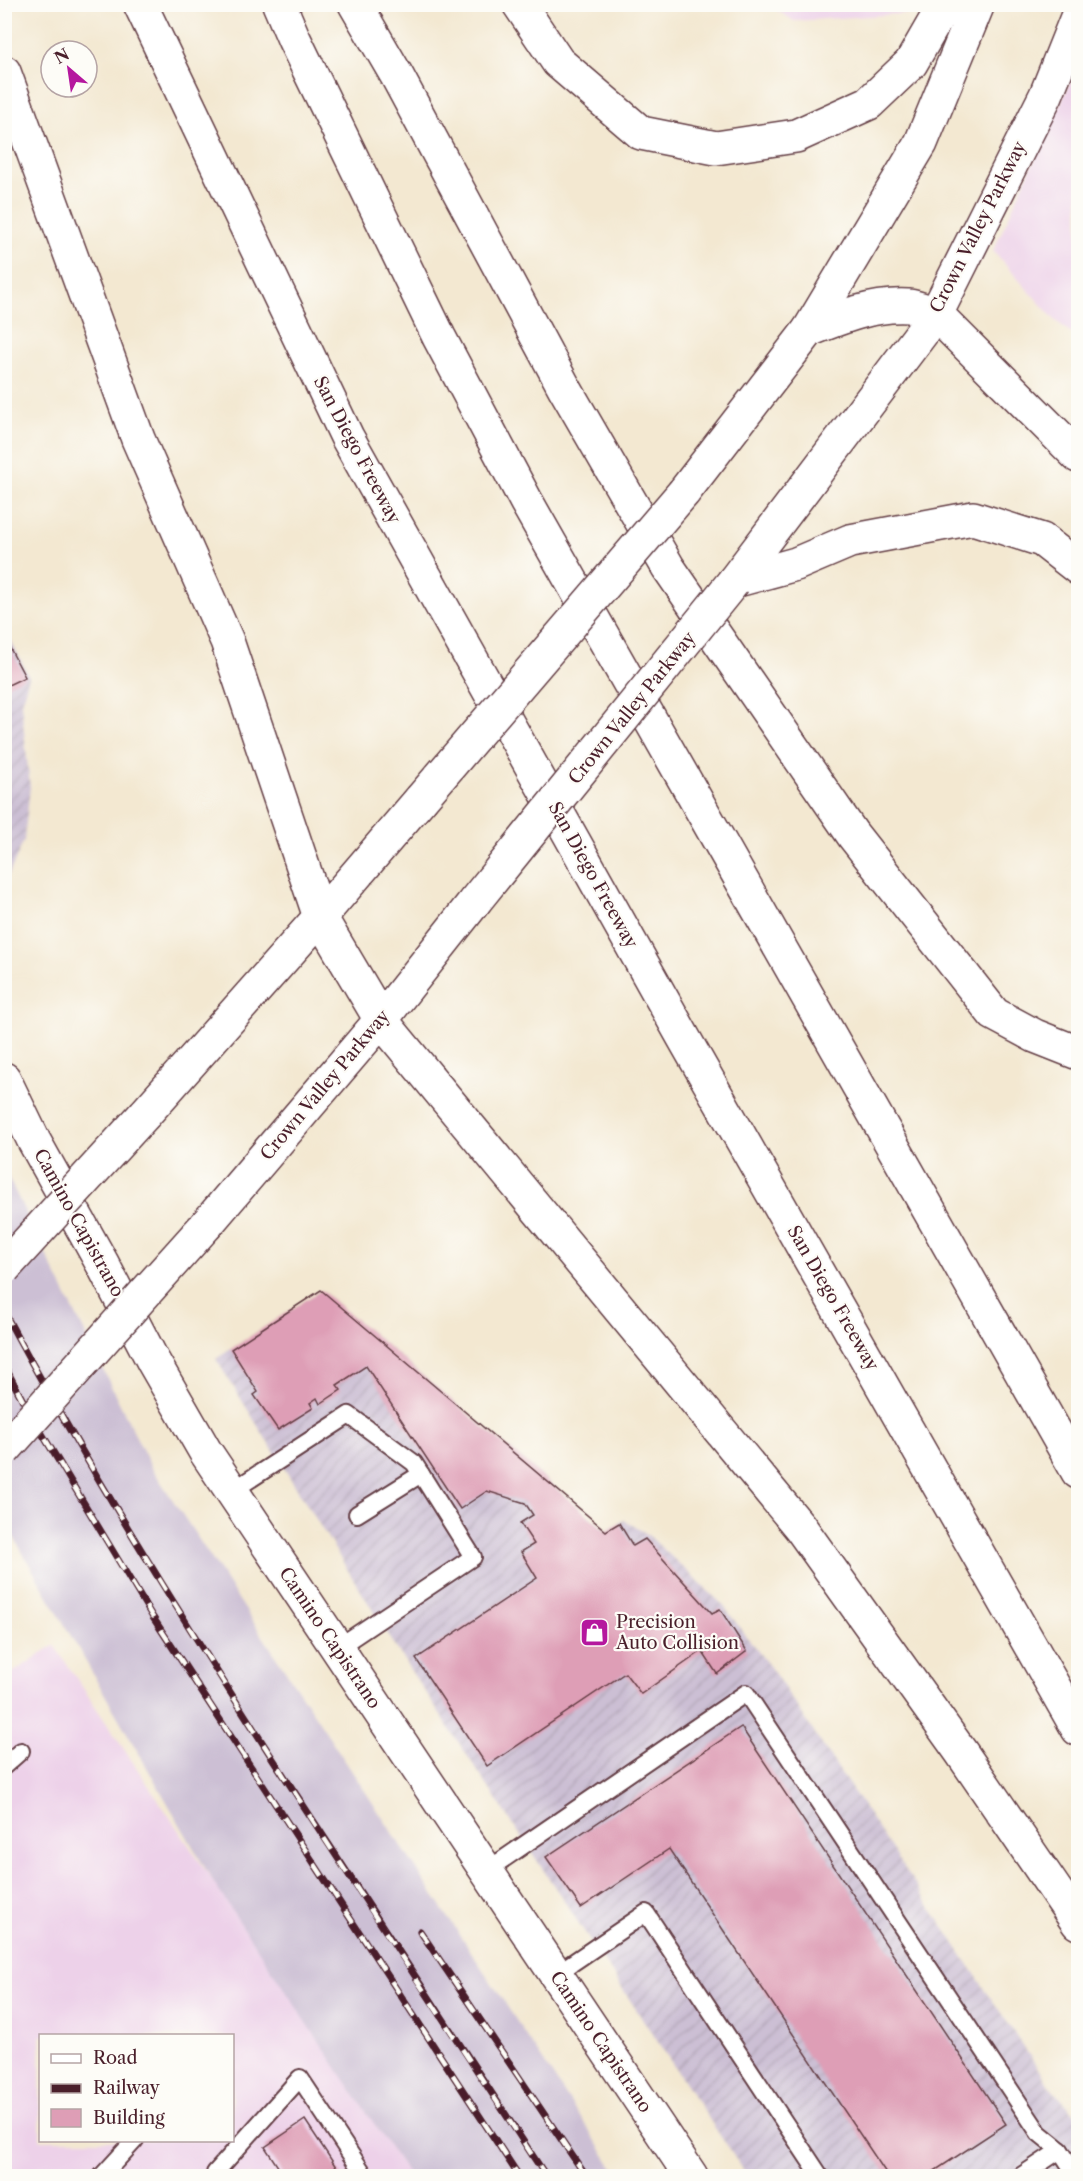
<svg xmlns="http://www.w3.org/2000/svg" width="1083" height="2181" viewBox="0 0 1083 2181" font-family="'Libre Caslon Text',serif">
	<style>
		.built { fill: #edd1e9; fill-rule: evenodd }
		.industrial { fill: url(#industrial-furrows) }
		.railway { fill: #ccbfd4 }
		.building { fill: #de9eb6 }
		.lines { fill: none; stroke-linecap: round; stroke-linejoin: round }
		.lane-casing { stroke: #633d44; stroke-width: 20 }
		.secondary-casing { stroke: #633d44; stroke-width: 36 }
		.primary-casing { stroke: #633d44; stroke-width: 36 }
		.highway-casing { stroke: #633d44; stroke-width: 36 }
		.lane { stroke: #fff; stroke-width: 16 }
		.secondary { stroke: #fff; stroke-width: 33 }
		.primary { stroke: #fff; stroke-width: 33 }
		.highway { stroke: #fff; stroke-width: 33 }
		.rail-casing { stroke: #4a1f2b; stroke-width: 7 }
		.rail { stroke: #fdfcf7; stroke-width: 4.5; stroke-dasharray: 14; stroke-linecap: butt }
		.primary-bridge-casing { stroke: #633d44; stroke-width: 36; stroke-linecap: butt }
		.primary-bridge { stroke: #fff; stroke-width: 33 }
		.labels { text-anchor: middle; stroke-width: 4.5; stroke-linejoin: round; paint-order: stroke }
		.street-label { font-size: 18px; fill: #4a1f2b; stroke: #fdfcf7 }
		.poi-label { font-size: 18px; fill: #4a1f2b; stroke: #fdfcf7; text-anchor: start }
	</style>
	<defs>
		<pattern id="industrial-furrows" width="10" height="10" patternUnits="userSpaceOnUse" patternTransform="scale(1.5)"><rect width="10" height="10" fill="#ccbfd4"/><path d="M-1 1l2-2M0 10L10 0M9 11l2-2" fill="none" stroke="#b1a4b6"/></pattern>
	</defs>
	<rect width="100%" height="100%" fill="#fdfcf7"/>
	<filter id="ink" filterUnits="userSpaceOnUse"><feTurbulence type="fractalNoise" baseFrequency=".0167" numOctaves="2"/><feDisplacementMap in="SourceGraphic" scale="12" xChannelSelector="R" yChannelSelector="G"/><feConvolveMatrix kernelMatrix="1 2 1 2 8 2 1 2 1" color-interpolation-filters="sRGB"/></filter>
	<filter id="wash" filterUnits="userSpaceOnUse"><feTurbulence type="fractalNoise" baseFrequency=".008" numOctaves="4" result="noise"/><feDisplacementMap in="SourceGraphic" scale="24" xChannelSelector="R" yChannelSelector="G"/><feGaussianBlur stdDeviation="1.35" result="paint"/><feColorMatrix in="noise" values="0 0 0 0 0 0 0 0 0 0 0 0 0 0 0 0 0 1.4 0 .05"/><feComposite in="paint" operator="in"/></filter>
	<g filter="url(#wash)">
		<rect width="100%" height="100%" fill="#f3e8d1"/>
		<g class="built">
			<path d="M 769,5 L 932,5 L 929,12 L 794,21 Z"/>
			<path d="M 1078,65 L 1078,339 L 1055,320 L 993,251 Z"/>
			<path d="M 54,1645 L 315,2033 L 409,2176 L 5,2176 L 5,1678 ZM 40,2036 L 232,2036 L 232,2140 L 40,2140 Z"/>
		</g>
		<g class="industrial">
			<path d="M 5,628 L 29,677 L 21,703 L 30,787 L 24,840 L 5,883 Z"/>
			<path d="M 321,1290 L 606,1530 L 624,1520 L 647,1534 L 722,1604 L 773,1671 L 1051,2088 L 1078,2117 L 1078,2176 L 747,2176 L 407,1665 L 216,1359 Z"/>
		</g>
		<path class="railway" d="M 4,1169 L 151,1467 L 619,2176 L 409,2176 L 215,1885 L 5,1522 Z"/>
		<g id="blocks">
			<g class="building">
				<path d="M 4,637 L 25,677 L 4,687 Z"/>
				<path d="M 321,1290 L 606,1531 L 619,1523 L 633,1546 L 645,1539 L 712,1613 L 720,1609 L 747,1651 L 717,1674 L 702,1651 L 641,1694 L 625,1673 L 487,1766 L 416,1659 L 537,1578 L 521,1552 L 534,1544 L 520,1523 L 533,1515 L 525,1503 L 487,1491 L 460,1509 L 366,1366 L 337,1385 L 341,1390 L 320,1404 L 317,1398 L 310,1403 L 313,1408 L 278,1430 L 254,1395 L 258,1392 L 231,1349 Z"/>
				<path d="M 741,1727 L 1006,2124 L 927,2176 L 888,2176 L 669,1849 L 581,1908 L 546,1857 Z"/>
				<path d="M 305,2120 L 342,2176 L 284,2176 L 265,2147 Z"/>
			</g>
		</g>
	</g>
	<g filter="url(#ink)">
		<use href="#blocks" fill-opacity="0" stroke="#633d44" stroke-width="1.5"/>
		<g class="lines">
			<defs>
				<g id="lane">
					<path d="M 232,1491 L 349,1415 L 414,1463 L 473,1557 L 337,1648"/>
					<path d="M 357,1514 L 421,1474"/>
					<path d="M 4,1766 L 21,1751"/>
					<path d="M 486,1871 L 746,1693 L 1039,2133 L 1060,2150 L 1077,2176"/>
					<path d="M 556,1974 L 646,1913 L 820,2176"/>
					<path d="M 102,2176 L 135,2140"/>
					<path d="M 215,2176 L 215,2173 L 300,2078 L 365,2176"/>
					<path d="M 1021,2176 L 1060,2150"/>
				</g>
				<path id="secondary" d="M 4,1079 L 34,1141 L 103,1265 L 153,1361 L 205,1451 L 691,2176"/>
				<g id="primary">
					<path d="M 684,492 L 809,330 L 921,143 L 978,4"/>
					<path d="M 734,581 L 936,314 L 1046,95 L 1078,15"/>
					<path d="M 145,1114 L 320,917 L 421,799"/>
					<path d="M 207,1224 L 381,1020 L 475,901"/>
				</g>
				<g id="highway">
					<path d="M 140,4 L 347,437 L 685,1040 L 1078,1729"/>
					<path d="M 279,4 L 294,39 L 439,337 L 526,501 L 1078,1472"/>
					<path d="M 355,4 L 397,76 L 564,387 L 668,567 L 853,835 L 994,1014 L 1035,1036 L 1078,1053"/>
					<path d="M 519,4 L 558,62 L 641,133 L 716,148 L 796,136 L 869,103 L 911,63 L 945,4"/>
					<path d="M 4,72 L 138,439 L 227,641 L 320,917 L 381,1020 L 800,1527 L 961,1752 L 1078,1923"/>
					<path d="M 809,330 C 841,317 873,304 908,306 C 917,307 927,311 936,314 L 1078,456"/>
					<path d="M 734,581 L 796,564 L 850,541 L 973,518 L 1042,540 L 1078,568"/>
				</g>
			</defs>
			<use href="#lane" class="lane-casing"/>
			<use href="#secondary" class="secondary-casing"/>
			<use href="#primary" class="primary-casing"/>
			<use href="#highway" class="highway-casing"/>
			<use href="#lane" class="lane"/>
			<use href="#secondary" class="secondary"/>
			<use href="#primary" class="primary"/>
			<use href="#highway" class="highway"/>
			<defs>
				<g id="rail">
					<path d="M 4,1312 C 86,1465 178,1611 271,1756 C 362,1897 454,2037 546,2176"/>
					<path d="M 4,1365 L 29,1412 L 152,1616 L 519,2176"/>
					<path d="M 420,1931 L 586,2176"/>
				</g>
			</defs>
			<use href="#rail" class="rail-casing"/>
			<use href="#rail" class="rail"/>
			<defs>
				<g id="primary-bridge">
					<path d="M 421,799 L 684,492"/>
					<path d="M 475,901 L 734,581"/>
					<path d="M 4,1268 L 145,1114"/>
					<path d="M 4,1450 L 207,1224"/>
				</g>
			</defs>
			<use href="#primary-bridge" class="primary-bridge-casing"/>
			<use href="#primary-bridge" class="primary-bridge"/>
		</g>
	</g>
	<defs>
		<symbol id="shop-square" viewBox="-11 -11 22 22"><rect x="-9" y="-9" width="18" height="18" rx="4" fill="#b5179e" stroke="#fdfcf7"/><path d="M-5-2.5h2.3a2.7 3.5 0 0 1 5.4 0H5L5.5 6h-11ZM-1.5-2.5h3a1.5 2.3 0 0 0-3 0Z" fill="#fff"/></symbol>
	</defs>
	<g fill-rule="evenodd">
		<use href="#shop-square" x="578" y="1616" width="33" height="33"/>
	</g>
	<g class="labels">
		<g class="street-label">
			<text transform="translate(978 227) rotate(-63)" y="6">Crown Valley Parkway</text>
			<text transform="translate(357 450) rotate(62)" y="6">San Diego Freeway</text>
			<text transform="translate(632 708) rotate(-51)" y="6">Crown Valley Parkway</text>
			<text transform="translate(593 875) rotate(61)" y="6">San Diego Freeway</text>
			<text transform="translate(325 1085) rotate(-50)" y="6">Crown Valley Parkway</text>
			<text transform="translate(79 1223) rotate(61)" y="6">Camino Capistrano</text>
			<text transform="translate(833 1298) rotate(60)" y="6">San Diego Freeway</text>
			<text transform="translate(330 1638) rotate(56)" y="6">Camino Capistrano</text>
			<text transform="translate(601 2042) rotate(56)" y="6">Camino Capistrano</text>
		</g>
		<g class="poi-label">
			<text x="616" y="1628">Precision<tspan x="616" dy="21">Auto Collision</tspan></text>
		</g>
	</g>
	<rect width="1083" height="2181" fill="none" stroke="#fdfcf7" stroke-width="24"/>
	<rect x="39" y="2034" width="195" height="108" fill="#fdfcf7" stroke="#b5a4a5" stroke-width="1.5"/>
	<rect x="51" y="2054" width="30" height="9" fill="#ffffff" stroke="#b5a4a5" stroke-width="1.5"/>
	<text x="93" y="2064" font-size="18" fill="#4a1f2b">Road</text>
	<rect x="51" y="2084" width="30" height="9" fill="#4a1f2b" stroke="#b5a4a5" stroke-width="1.5"/>
	<text x="93" y="2094" font-size="18" fill="#4a1f2b">Railway</text>
	<rect x="51" y="2109" width="30" height="18" fill="#de9eb6" stroke="#b5a4a5" stroke-width="1.5"/>
	<text x="93" y="2124" font-size="18" fill="#4a1f2b">Building</text>
	<g transform="translate(69 69) rotate(331)"><circle r="28" fill="#fdfcf7" stroke="#b5a4a5" stroke-width="1.5"/>
	<path d="M0-4.5L10 22L0 15L-10 22Z" fill="#b5179e"/>
	<text y="-9" font-size="16" font-weight="bold" text-anchor="middle" fill="#4a1f2b">N</text>
	</g>
</svg>
